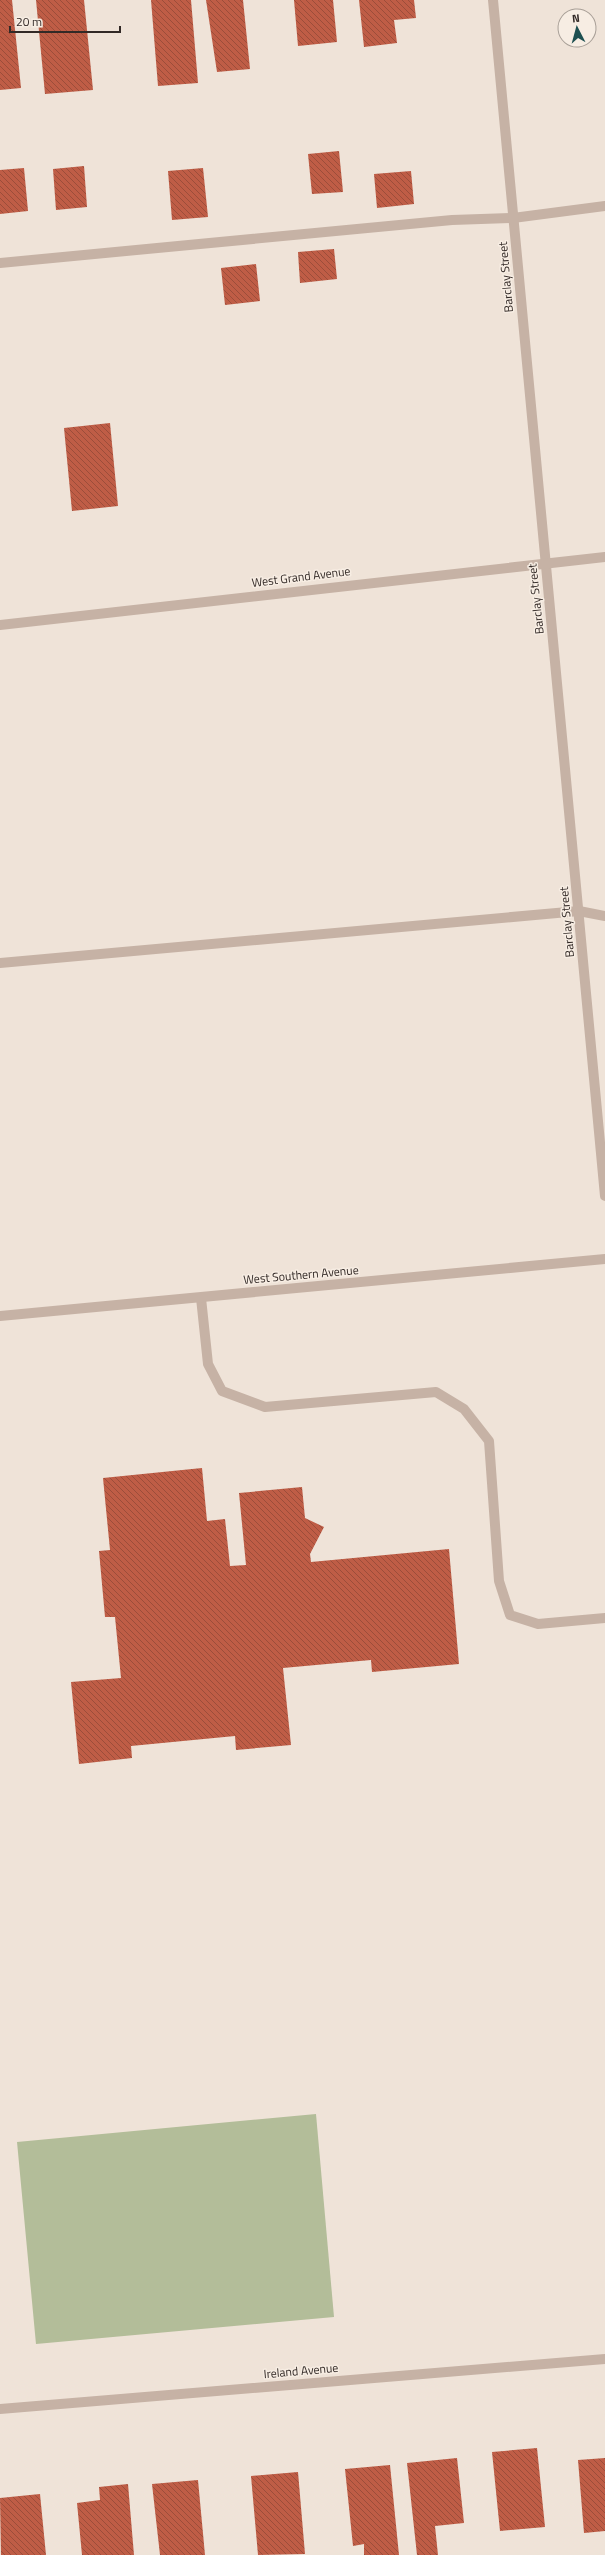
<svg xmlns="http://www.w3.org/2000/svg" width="605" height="2555" viewBox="0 0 605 2555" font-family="'Titillium Web',sans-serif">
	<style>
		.green { fill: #b3bd99 }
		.building { fill: url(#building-back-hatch) }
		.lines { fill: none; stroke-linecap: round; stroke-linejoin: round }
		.lane { stroke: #c6b2a5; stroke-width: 10 }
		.street { stroke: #c6b2a5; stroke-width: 10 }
		.labels { text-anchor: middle; stroke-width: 3; stroke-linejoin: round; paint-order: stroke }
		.street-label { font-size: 12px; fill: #322926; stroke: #f7ede3 }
	</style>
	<defs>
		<pattern id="building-back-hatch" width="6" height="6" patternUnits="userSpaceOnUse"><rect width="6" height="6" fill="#bf5d46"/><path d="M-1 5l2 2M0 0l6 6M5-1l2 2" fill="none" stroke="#9c4d3a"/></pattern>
	</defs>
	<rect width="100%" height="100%" fill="#efe3d8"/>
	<path class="green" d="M 316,2114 L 334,2317 L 36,2344 L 17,2142 Z"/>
	<g class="building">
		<path d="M 0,0 L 12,0 L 21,88 L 0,90 Z"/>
		<path d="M 36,0 L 84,0 L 93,90 L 45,94 Z"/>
		<path d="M 151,0 L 191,0 L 198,83 L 158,86 Z"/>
		<path d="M 206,0 L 243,0 L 250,69 L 217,72 Z"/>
		<path d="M 294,0 L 333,0 L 337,42 L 298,46 Z"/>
		<path d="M 359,0 L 414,0 L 416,18 L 394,20 L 397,43 L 364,47 Z"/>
		<path d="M 339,151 L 343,192 L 312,194 L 308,154 Z"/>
		<path d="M 84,166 L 87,207 L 56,210 L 53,169 Z"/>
		<path d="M 24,168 L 28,211 L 0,214 L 0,170 Z"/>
		<path d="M 203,168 L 208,217 L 172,220 L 168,171 Z"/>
		<path d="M 411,171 L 414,204 L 377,208 L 374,174 Z"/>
		<path d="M 334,249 L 337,279 L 300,283 L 298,252 Z"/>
		<path d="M 256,264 L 260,301 L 225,305 L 221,268 Z"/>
		<path d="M 110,423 L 118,506 L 72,511 L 64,428 Z"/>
		<path d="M 202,1468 L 207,1521 L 225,1519 L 230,1566 L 246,1565 L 239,1493 L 302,1487 L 305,1518 L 324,1527 L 310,1554 L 311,1562 L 449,1549 L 459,1664 L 372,1672 L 371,1660 L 283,1668 L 291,1745 L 236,1750 L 235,1736 L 131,1746 L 132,1758 L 79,1764 L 71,1682 L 121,1678 L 115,1617 L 105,1617 L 99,1551 L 110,1550 L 103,1478 Z"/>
		<path d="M 537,2448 L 545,2527 L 500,2531 L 492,2452 Z"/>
		<path d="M 457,2458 L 464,2523 L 435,2526 L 438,2555 L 417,2555 L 407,2463 Z"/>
		<path d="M 605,2458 L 605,2531 L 584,2533 L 578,2460 Z"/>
		<path d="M 390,2465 L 399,2555 L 364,2555 L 364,2544 L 353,2546 L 345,2469 Z"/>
		<path d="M 298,2472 L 305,2554 L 258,2555 L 251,2476 Z"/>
		<path d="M 198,2480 L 205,2555 L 160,2555 L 152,2484 Z"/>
		<path d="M 128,2484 L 134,2555 L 82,2555 L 77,2503 L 100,2500 L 99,2487 Z"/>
		<path d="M 40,2494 L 46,2555 L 1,2555 L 0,2498 Z"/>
	</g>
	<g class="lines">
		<g class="lane">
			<path d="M 0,263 L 452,220 L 513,218 L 605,206"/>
			<path d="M 0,963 L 579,911 L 605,916"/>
			<path d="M 201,1298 L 208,1364 L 222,1391 L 265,1407 L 436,1392 L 464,1409 L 489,1441 L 499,1581 L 510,1615 L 538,1624 L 605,1618"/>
		</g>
		<g class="street">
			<path d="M 493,0 L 605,1196"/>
			<path d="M 0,625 L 605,557"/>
			<path d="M 0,1316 L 605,1259"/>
			<path d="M 0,2409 L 605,2359"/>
		</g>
	</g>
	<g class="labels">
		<g class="street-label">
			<text transform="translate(506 277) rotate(-95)" y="4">Barclay Street</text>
			<text transform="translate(301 577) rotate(-7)" y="4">West Grand Avenue</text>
			<text transform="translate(536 599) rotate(-96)" y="4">Barclay Street</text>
			<text transform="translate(567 922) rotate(-95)" y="4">Barclay Street</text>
			<text transform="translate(301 1275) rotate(-5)" y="4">West Southern Avenue</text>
			<text transform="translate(301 2371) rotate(-5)" y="4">Ireland Avenue</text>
		</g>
	</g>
	<g transform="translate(577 28) rotate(354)"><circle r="19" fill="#f7ede3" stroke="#a89f97"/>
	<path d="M0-3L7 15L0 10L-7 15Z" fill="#1e5051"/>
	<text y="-6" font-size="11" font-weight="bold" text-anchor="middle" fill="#322926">N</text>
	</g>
	<path d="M10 26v6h110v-6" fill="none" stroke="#322926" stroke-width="2"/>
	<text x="16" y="26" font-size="12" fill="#322926" stroke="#f7ede3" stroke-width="3" paint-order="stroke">20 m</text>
</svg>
